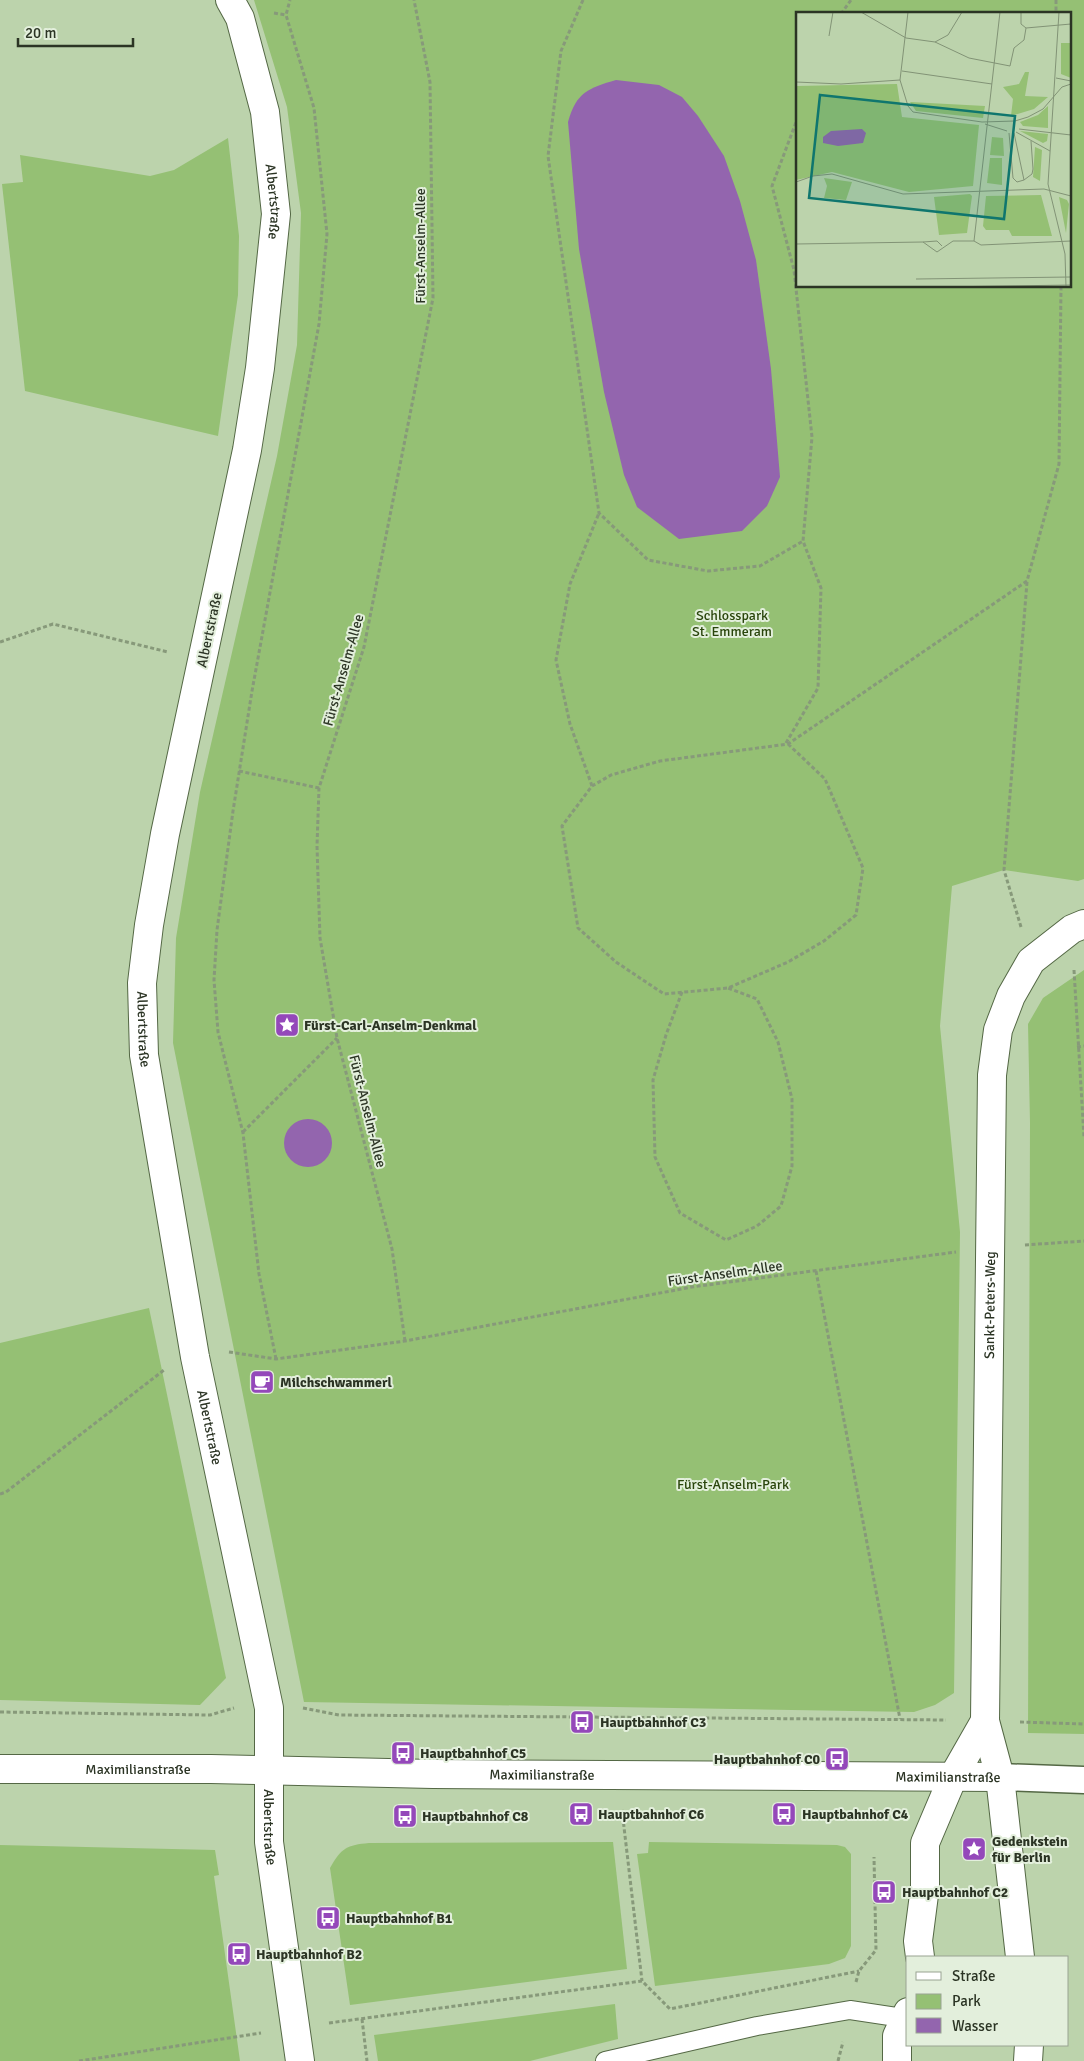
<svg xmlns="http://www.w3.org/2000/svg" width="1084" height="2061" viewBox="0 0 1084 2061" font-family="Signika,sans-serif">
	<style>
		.green { fill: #95c074; fill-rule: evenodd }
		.water { fill: #9365ae }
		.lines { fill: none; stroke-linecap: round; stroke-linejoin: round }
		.service-casing { stroke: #546845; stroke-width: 20 }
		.pedestrian-casing { stroke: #546845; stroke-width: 29 }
		.minor-casing { stroke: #546845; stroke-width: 30 }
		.path { stroke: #87997a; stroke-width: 3; stroke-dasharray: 4 2.5; stroke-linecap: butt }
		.service { stroke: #fff; stroke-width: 18 }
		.pedestrian { stroke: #fff; stroke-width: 26 }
		.minor { stroke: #fff; stroke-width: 28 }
		.labels { text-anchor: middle; stroke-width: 4; stroke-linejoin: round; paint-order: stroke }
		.street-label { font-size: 14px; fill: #2b3424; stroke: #e3efdc }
		.park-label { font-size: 14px; fill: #29450b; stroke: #e3efdc }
		.poi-label { font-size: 14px; font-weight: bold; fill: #2b3424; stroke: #e3efdc; text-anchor: start }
		.inset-road { fill: none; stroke: #829376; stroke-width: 1 }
		.view { fill: #0f766e; fill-opacity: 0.15; stroke: #0f766e; stroke-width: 2.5 }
		.inset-edge { fill: none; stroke: #2b3424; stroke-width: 2.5 }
	</style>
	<rect width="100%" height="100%" fill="#bcd3ac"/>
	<g class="green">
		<path d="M 254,0 L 1084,0 L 1084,879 L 1078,881 L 1004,870 L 952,886 L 940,1026 L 960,1232 L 954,1693 L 935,1705 L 914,1712 L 304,1702 L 173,1043 L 176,938 L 200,792 L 277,456 L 297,345 L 301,213 L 287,107 ZM 798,14 L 1070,14 L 1070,286 L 798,286 Z"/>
		<path d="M 228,138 L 239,236 L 238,295 L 218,436 L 25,391 L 2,184 L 23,182 L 20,155 L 150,176 L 174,170 Z"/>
		<path d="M 1084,970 L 1084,1734 L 1028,1733 L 1030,1123 L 1028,1024 L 1043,998 Z"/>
		<path d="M 149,1308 L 226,1678 L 200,1705 L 0,1700 L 0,1343 Z"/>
		<path d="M 613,1842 L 627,1969 L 350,2005 L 330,1868 C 341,1848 347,1845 369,1843 Z"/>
		<path d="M 649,1842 L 837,1845 L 845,1847 L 851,1854 L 851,1946 L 845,1958 L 829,1964 L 655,1986 L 637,1854 L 648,1853 Z"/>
		<path d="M 0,1845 L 215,1850 L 219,1875 L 214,1876 L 240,2061 L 0,2061 Z"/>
		<path d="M 615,2004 L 618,2039 L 530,2061 L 378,2061 L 374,2035 Z"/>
	</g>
	<g class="water">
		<path d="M 616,80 L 659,85 L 682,97 L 698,116 L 724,156 L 740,201 L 756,260 L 771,369 L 780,477 L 767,506 L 742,531 L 679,539 L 637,507 L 624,475 L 604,392 L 579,249 L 568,122 C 576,92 589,88 616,80 Z"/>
		<circle cx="308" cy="1143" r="24"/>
	</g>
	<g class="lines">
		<defs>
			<path id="service" d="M 605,2061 L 757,2026 L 850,2010 L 903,2018"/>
			<path id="pedestrian" d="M 1000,1777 L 1084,1780"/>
			<g id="minor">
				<path id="s1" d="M 230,0 L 240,18 L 265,112 L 276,214 L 260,368 L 247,450 L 165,834 L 149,925 L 142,983 L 144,1055 L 195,1357 L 269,1708 L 269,1842 L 300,2061"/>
				<path id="s2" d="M 0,1769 L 211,1769 L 433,1774 L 1000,1777"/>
				<path d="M 920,1957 L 918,1941 L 925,1887 L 925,1843 L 953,1777 L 985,1721"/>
				<path id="s3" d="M 1020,1957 L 1000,1777 L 985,1721 L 992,1075 L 998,1030 L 1011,996 L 1031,961 L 1072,929 L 1084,924"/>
				<path d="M 897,2061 L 897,2036 L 908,2012"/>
				<path d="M 1028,2061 L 1029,2045"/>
			</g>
		</defs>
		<use href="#service" class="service-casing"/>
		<use href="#pedestrian" class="pedestrian-casing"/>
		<use href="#minor" class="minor-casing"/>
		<g class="path">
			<path d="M 583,0 L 561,51 L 548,156 L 599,513 L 648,560 L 708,571 L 760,566 L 803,541"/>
			<path d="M 1056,0 L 1056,14"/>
			<path d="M 274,13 L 286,15"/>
			<path d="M 841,14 L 851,0"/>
			<path d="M 0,642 L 53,624 L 168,652"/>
			<path d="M 786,743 L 818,688 L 821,588 L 803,541 L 812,437 L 794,270 L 772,186 L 798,117"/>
			<path d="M 788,744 L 825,779 L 863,868 L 856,915 L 824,941 L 788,962 L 728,988 L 664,994 L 616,962 L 578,928 L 562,826 L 592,786 L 611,775 L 660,761 L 788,744 L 1027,581 L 1059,464 L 1061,286"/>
			<path d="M 239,771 L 319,788"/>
			<path d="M 592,786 L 570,724 L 556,660 L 570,584 L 599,513"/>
			<path d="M 1021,927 L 1004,870 L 1027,582"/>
			<path d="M 1074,970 L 1084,1137"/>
			<path d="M 682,992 L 666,1035 L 653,1080 L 655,1157 L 680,1213 L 726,1240 L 757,1226 L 781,1206 L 792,1166 L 792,1099 L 778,1042 L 757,999 L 728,988"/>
			<path d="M 1077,1047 L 1084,1046"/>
			<path d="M 243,1132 L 337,1038"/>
			<path d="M 1025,1245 L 1084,1241"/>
			<path d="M 816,1271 L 900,1719"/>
			<path d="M 405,1341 L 392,1249 L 337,1038 L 320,938 L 317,846 L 319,788 L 364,647 L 433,298 L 430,82 L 414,0"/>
			<path d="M 229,1352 L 276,1359 L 405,1341 L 692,1287 L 956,1252"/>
			<path d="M 276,1359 L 259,1274 L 243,1133 L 218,1032 L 214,980 L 217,930 L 233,811 L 252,691 L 319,324 L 327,234 L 314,108 L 286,15 L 290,0"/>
			<path d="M 0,1494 L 6,1492 L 164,1370"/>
			<path d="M 303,1708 L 339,1715 L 946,1720"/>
			<path d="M 0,1712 L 210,1715 L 234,1708"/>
			<path d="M 1020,1722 L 1084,1724"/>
			<path d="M 622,1810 L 642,1981"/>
			<path d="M 856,1982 L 859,1971 L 876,1950 L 874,1857"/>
			<path d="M 362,2019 L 367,2061"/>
			<path d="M 329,2023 L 642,1981 L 670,2009 L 859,1971"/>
			<path d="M 79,2061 L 261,2033"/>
			<path d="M 838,2061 L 843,2042"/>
		</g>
		<use href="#service" class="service"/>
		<use href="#pedestrian" class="pedestrian"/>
		<use href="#minor" class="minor"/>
	</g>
	<defs>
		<symbol id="sight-square" viewBox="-11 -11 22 22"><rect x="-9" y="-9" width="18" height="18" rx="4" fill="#9448ba" stroke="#e3efdc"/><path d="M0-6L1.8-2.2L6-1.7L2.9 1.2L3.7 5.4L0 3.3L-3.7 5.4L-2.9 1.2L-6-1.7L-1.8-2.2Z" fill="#fff"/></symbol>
		<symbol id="cafe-square" viewBox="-11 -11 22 22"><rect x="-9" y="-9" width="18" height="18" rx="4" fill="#9448ba" stroke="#e3efdc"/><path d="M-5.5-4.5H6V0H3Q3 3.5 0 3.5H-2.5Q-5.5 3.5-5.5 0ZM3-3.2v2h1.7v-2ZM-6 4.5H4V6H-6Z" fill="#fff"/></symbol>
		<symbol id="bus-square" viewBox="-11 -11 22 22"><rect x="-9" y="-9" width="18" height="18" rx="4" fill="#9448ba" stroke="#e3efdc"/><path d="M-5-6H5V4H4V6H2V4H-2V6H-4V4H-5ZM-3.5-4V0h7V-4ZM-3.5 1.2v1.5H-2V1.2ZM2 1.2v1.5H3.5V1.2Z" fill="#fff"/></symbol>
	</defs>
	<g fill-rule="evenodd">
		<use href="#sight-square" x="273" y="1011" width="28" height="28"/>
		<use href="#cafe-square" x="248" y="1368" width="28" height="28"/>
		<use href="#bus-square" x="568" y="1708" width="28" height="28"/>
		<use href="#bus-square" x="389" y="1739" width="28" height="28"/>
		<use href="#bus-square" x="823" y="1745" width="28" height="28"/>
		<use href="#bus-square" x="567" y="1800" width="28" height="28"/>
		<use href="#bus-square" x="770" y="1800" width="28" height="28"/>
		<use href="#bus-square" x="391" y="1802" width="28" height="28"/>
		<use href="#sight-square" x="960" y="1835" width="28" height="28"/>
		<use href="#bus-square" x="870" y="1878" width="28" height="28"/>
		<use href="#bus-square" x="314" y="1904" width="28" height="28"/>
		<use href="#bus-square" x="225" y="1940" width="28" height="28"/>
	</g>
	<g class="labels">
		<g class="street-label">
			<text dy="5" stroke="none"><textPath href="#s1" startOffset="208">Albertstraße</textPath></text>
			<text transform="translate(420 246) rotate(-90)" y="5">Fürst-Anselm-Allee</text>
			<text transform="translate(209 630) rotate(-78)" y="5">Albertstraße</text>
			<text transform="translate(343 670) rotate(-74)" y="5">Fürst-Anselm-Allee</text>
			<text dy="5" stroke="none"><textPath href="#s1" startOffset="1048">Albertstraße</textPath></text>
			<text transform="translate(368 1111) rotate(76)" y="5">Fürst-Anselm-Allee</text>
			<text transform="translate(725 1273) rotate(-8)" y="5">Fürst-Anselm-Allee</text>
			<text dy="5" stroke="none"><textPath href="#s3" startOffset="655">Sankt-Peters-Weg</textPath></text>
			<text dy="5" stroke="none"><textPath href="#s1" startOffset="1452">Albertstraße</textPath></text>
			<text dy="5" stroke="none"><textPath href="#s2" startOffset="138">Maximilianstraße</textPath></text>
			<text dy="5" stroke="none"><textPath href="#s2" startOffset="542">Maximilianstraße</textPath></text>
			<text dy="5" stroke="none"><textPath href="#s2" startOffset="948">Maximilianstraße</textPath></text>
			<text dy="5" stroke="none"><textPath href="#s1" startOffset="1858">Albertstraße</textPath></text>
		</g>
		<g class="park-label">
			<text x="732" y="620">Schlosspark<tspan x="732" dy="16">St. Emmeram</tspan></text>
			<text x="733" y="1489">Fürst-Anselm-Park</text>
		</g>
		<g class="poi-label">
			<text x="304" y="1030">Fürst-Carl-Anselm-Denkmal</text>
			<text x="280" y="1387">Milchschwammerl</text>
			<text x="600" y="1727">Hauptbahnhof C3</text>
			<text x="420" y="1758">Hauptbahnhof C5</text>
			<text x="820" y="1764" text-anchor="end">Hauptbahnhof C0</text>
			<text x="598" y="1819">Hauptbahnhof C6</text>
			<text x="802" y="1819">Hauptbahnhof C4</text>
			<text x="422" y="1821">Hauptbahnhof C8</text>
			<text x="992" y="1846">Gedenkstein<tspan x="992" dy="16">für Berlin</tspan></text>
			<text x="902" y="1897">Hauptbahnhof C2</text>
			<text x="346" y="1923">Hauptbahnhof B1</text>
			<text x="256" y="1959">Hauptbahnhof B2</text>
		</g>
	</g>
	<g transform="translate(796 12)">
		<rect width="275" height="275" fill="#bcd3ac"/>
		<path d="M 265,31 L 275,31 L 275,66 L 265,62 ZM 229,60 L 233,60 L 229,84 L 252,85 L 238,97 L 215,104 L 217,87 L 207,75 L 223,72 ZM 101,72 L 106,105 L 183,113 L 177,174 L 113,180 L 36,160 L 0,168 L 0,74 ZM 114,90 L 189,94 L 187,106 L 120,99 ZM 252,94 L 252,116 L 227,114 L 224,110 L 242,103 ZM 224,119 L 252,122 L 251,129 L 247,131 ZM 196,125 L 207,126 L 208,144 L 194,143 ZM 239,135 L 246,138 L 244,169 L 237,165 ZM 194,146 L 206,146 L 206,173 L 191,171 ZM 28,166 L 56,170 L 50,188 L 28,186 L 31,174 ZM 174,182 L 176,184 L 171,221 L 143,223 L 138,185 ZM 245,183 L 256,224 L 216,224 L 213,218 L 190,218 L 187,214 L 190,184 ZM 263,185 L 271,188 L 273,192 L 270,221 Z" fill="#95c074"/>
		<path d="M 66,117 L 70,121 L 67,131 L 42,134 L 27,131 L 27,125 L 35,119 Z" fill="#9365ae"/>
		<path class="inset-road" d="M 65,0 L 110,26 L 139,30 L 173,46 L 214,54 L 218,36 L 228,28 L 230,16M 225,0 L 225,12 L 230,16 L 275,12M 263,0 L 252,172 L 269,242 L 270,275M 33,24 L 37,0M 139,30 L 152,23 L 166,0M 106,59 L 196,72M 260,66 L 275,69M 104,68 L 112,0M 0,70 L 45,72 L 104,68 L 112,94 L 117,100 L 186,110 L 219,109 L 232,105 L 247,97 L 266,75 L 275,72M 189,112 L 211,119M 223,117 L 275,123M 220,120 L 254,139M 213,121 L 217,166 L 221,170M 218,121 L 228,168 L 221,170M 228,168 L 236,162 L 237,157 L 235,129M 0,170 L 17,164 L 36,162 L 107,182 L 248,177 L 275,184M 178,229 L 204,0M 127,230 L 141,229 L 146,234M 0,232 L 127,230 L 141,240 L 157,229 L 178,229 L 185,233 L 275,229M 120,267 L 275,265M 145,275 L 275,273"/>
		<path class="view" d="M 24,83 L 219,104 L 208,207 L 13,186 Z"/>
		<rect width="275" height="275" class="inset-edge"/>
	</g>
	<rect x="906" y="1956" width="162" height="90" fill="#e3efdc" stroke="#99a492"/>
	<rect x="916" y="1972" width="25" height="8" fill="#ffffff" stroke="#99a492"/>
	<text x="952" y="1981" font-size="15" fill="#2b3424">Straße</text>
	<rect x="916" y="1994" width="25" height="15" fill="#95c074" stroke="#99a492"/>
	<text x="952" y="2006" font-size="15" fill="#2b3424">Park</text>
	<rect x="916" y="2018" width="25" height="15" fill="#9365ae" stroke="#99a492"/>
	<text x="952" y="2031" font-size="15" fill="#2b3424">Wasser</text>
	<path d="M18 38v8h115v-8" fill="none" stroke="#2b3424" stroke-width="2.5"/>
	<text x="25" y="38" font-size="15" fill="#2b3424" stroke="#e3efdc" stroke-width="4" paint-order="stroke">20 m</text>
</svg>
